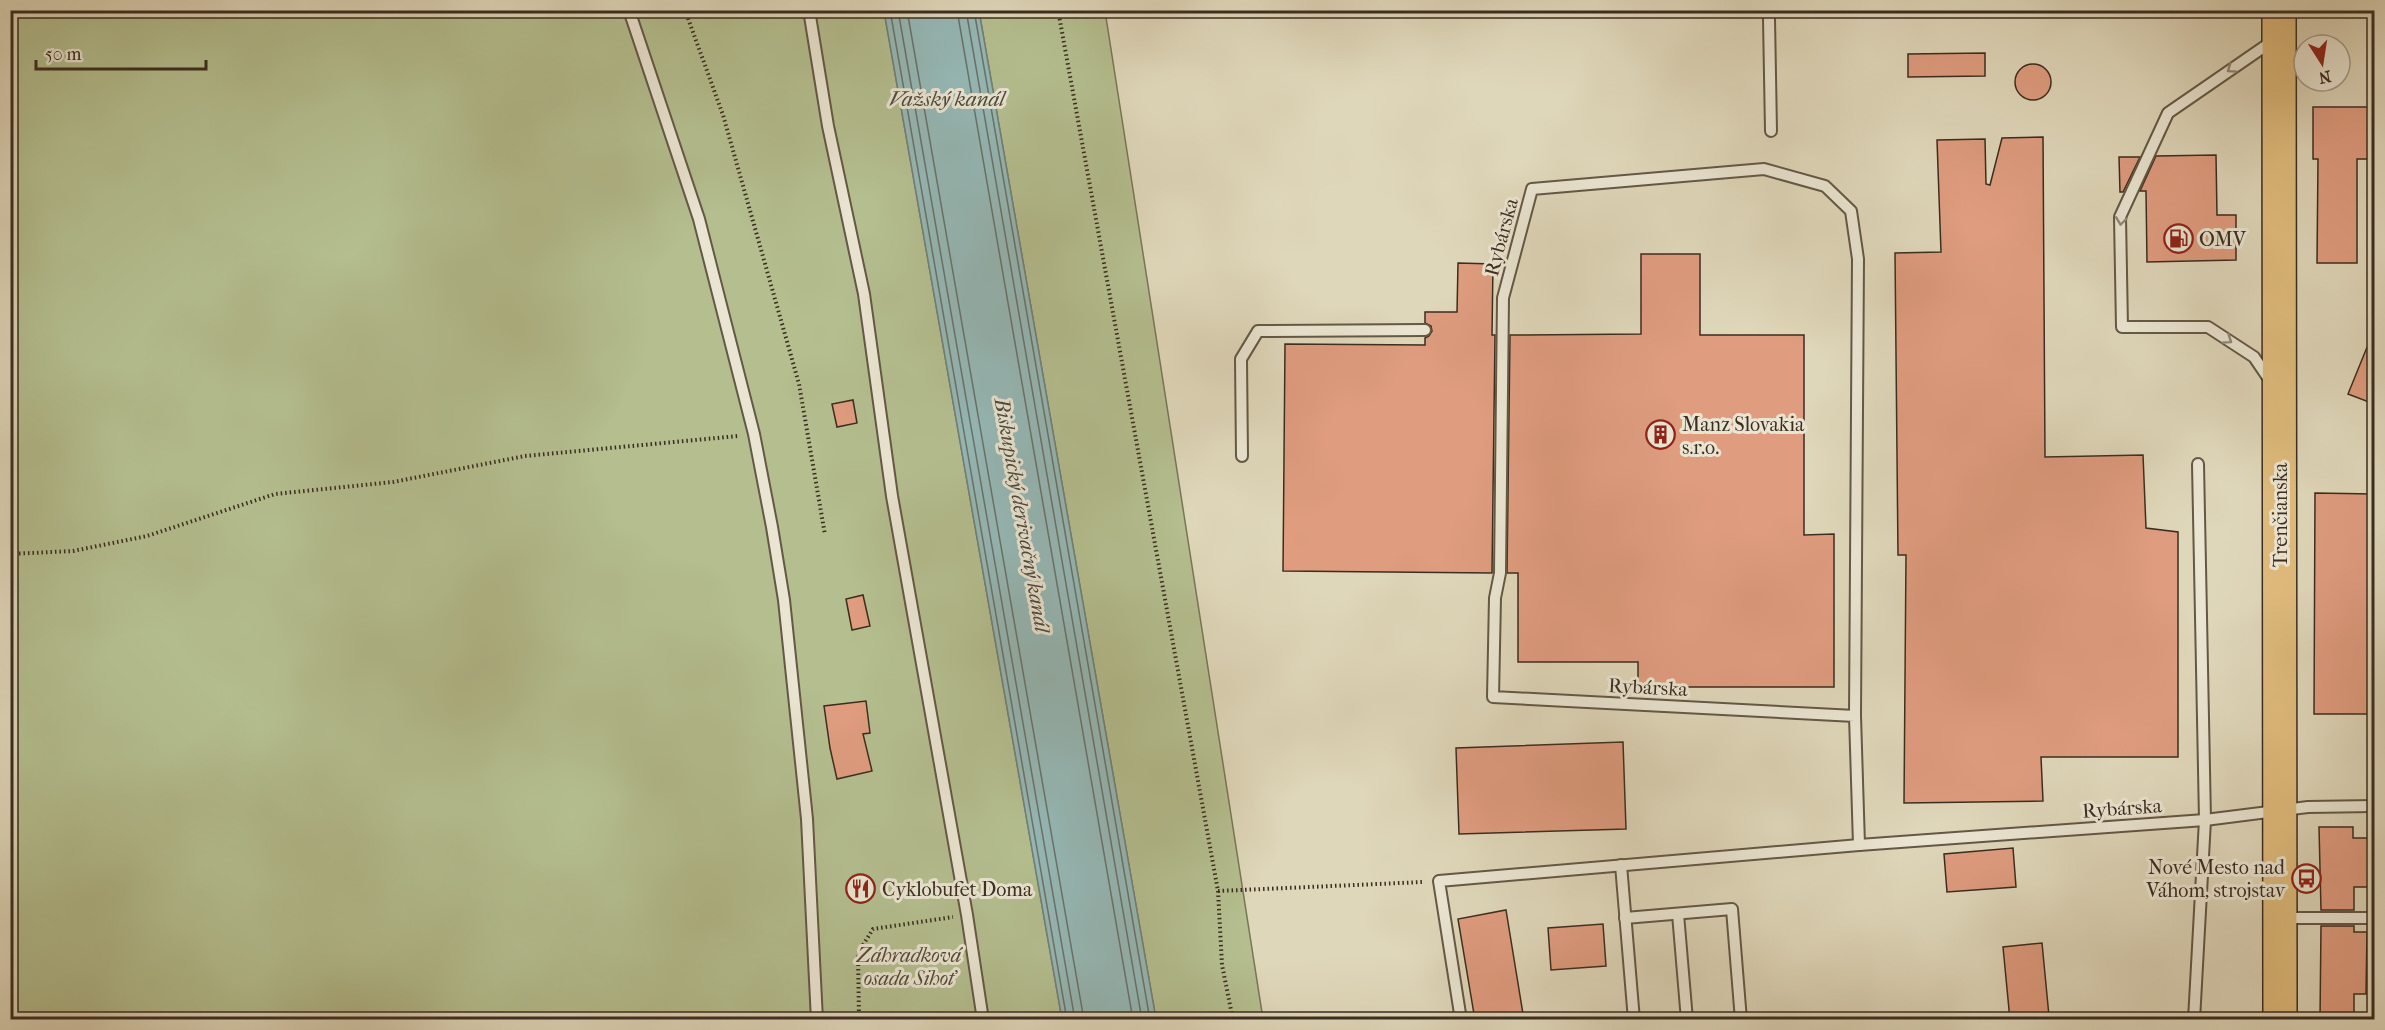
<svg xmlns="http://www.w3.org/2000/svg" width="2385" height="1030" viewBox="0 0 2385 1030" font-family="'IM FELL French Canon',serif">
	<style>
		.green { fill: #b4be8f; stroke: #787658; stroke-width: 1.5 }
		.water { fill: #95b8b6; stroke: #71807a; stroke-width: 1.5 }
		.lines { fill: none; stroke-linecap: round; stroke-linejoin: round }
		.shore { stroke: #68726b; stroke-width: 1.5 }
		.building { fill: #df9c7f; stroke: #3b2d20; stroke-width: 1.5 }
		.lane-casing { stroke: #645846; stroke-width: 14 }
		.primary-casing { stroke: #3b2d20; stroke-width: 36 }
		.path { stroke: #3b2d20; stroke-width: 4; stroke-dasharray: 1.5 3; stroke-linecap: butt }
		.lane { stroke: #eae5d2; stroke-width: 10 }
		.primary { stroke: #e0bc7d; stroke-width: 33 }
		.oneway { stroke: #928979 }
		.labels { text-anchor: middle; stroke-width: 6; stroke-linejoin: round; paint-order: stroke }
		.street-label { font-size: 20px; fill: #3b2d20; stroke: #eae5d2 }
		.poi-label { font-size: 20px; fill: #3b2d20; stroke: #eae5d2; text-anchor: start }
		.park-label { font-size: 20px; font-style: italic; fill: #534a36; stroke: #eae5d2 }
		.water-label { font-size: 21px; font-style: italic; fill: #4d493e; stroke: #eae5d2 }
	</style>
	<rect width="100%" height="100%" fill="#dfd7ba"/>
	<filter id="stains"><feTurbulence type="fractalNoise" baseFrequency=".00333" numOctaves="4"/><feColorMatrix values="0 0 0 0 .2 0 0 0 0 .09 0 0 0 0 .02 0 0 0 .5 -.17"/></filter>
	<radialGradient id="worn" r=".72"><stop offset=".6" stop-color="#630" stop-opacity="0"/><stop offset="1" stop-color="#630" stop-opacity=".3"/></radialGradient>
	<g class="green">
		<path d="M 10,11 L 884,11 L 1062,1019 L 11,1019 Z"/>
		<path d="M 979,11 L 1105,11 L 1263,1019 L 1156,1019 Z"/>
	</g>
	<path class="water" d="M 884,11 L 979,11 L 1156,1019 L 1062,1019 Z"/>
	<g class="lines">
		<g class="shore">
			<path d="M 890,10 L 1067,1020"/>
			<path d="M 898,10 L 1075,1020"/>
			<path d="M 907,10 L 1084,1020"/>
			<path d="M 957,10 L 1133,1020"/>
			<path d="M 966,10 L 1142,1020"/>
			<path d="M 974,10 L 1150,1020"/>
		</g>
	</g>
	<g class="building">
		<path d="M 1985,53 L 1985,76 L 1908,77 L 1908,54 Z"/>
		<circle cx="2033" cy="82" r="18"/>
		<path d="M 2313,107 L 2374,107 L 2374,159 L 2357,159 L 2357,263 L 2317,263 L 2318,159 L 2313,159 Z"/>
		<path d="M 2043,137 L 2045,457 L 2143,455 L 2146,528 L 2178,532 L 2178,757 L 2041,757 L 2043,801 L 1904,803 L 1906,555 L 1898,555 L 1895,253 L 1941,252 L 1937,140 L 1985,139 L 1986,184 L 1990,185 L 2002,138 Z"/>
		<path d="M 2216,155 L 2217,215 L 2236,215 L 2236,260 L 2147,262 L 2146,191 L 2140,191 L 2156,156 Z"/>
		<path d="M 2119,157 L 2140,157 L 2123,192 L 2120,192 Z"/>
		<path d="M 1641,254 L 1700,254 L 1700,335 L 1804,335 L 1804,535 L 1834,534 L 1834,687 L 1638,687 L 1638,662 L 1518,662 L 1518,573 L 1507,573 L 1510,335 L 1641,334 Z"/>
		<path d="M 1458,263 L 1493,264 L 1492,335 L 1495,335 L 1492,573 L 1283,571 L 1285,344 L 1425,345 L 1425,338 L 1429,336 L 1432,331 L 1431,326 L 1425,323 L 1425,312 L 1457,312 Z"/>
		<path d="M 2374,330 L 2374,404 L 2348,394 Z"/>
		<path d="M 853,400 L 857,423 L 837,427 L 832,404 Z"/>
		<path d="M 2315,493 L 2374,494 L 2374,714 L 2314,714 Z"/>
		<path d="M 863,595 L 870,626 L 852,630 L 846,599 Z"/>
		<path d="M 866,701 L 870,733 L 863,734 L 872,771 L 837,779 L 830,748 L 824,706 Z"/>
		<path d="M 1623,742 L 1626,829 L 1459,834 L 1456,748 Z"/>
		<path d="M 2319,827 L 2353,827 L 2353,838 L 2374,838 L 2374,887 L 2354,887 L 2354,910 L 2321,910 Z"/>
		<path d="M 2013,848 L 2016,887 L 1947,892 L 1944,854 Z"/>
		<path d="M 1506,910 L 1524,1020 L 1475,1020 L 1458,919 Z"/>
		<path d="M 1603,924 L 1606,966 L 1551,970 L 1548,928 Z"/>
		<path d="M 2321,926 L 2354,926 L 2354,932 L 2367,932 L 2366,994 L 2354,994 L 2354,1020 L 2320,1020 Z"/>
		<path d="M 2042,943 L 2049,1016 L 2010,1020 L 2003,947 Z"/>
	</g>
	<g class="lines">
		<defs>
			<g id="lane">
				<path d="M 629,10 L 699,219 L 754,434 L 772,527 L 784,600 L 807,819 L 817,1020"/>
				<path d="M 809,10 L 828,126 L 864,294 L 892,496 L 967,915 L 983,1020"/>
				<path d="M 1769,19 L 1771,131"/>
				<path d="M 2271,382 L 2254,357 L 2208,327 L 2122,327 L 2120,217 L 2168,113 L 2274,40"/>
				<path d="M 1242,456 L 1241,359 L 1258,331 L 1425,330"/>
				<path d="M 1855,716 L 1493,697 L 1495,598 L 1500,573 L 1503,298 L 1532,189 L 1764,169 L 1825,186 L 1851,211 L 1858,259 L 1855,716 L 1859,845"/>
				<path d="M 1621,865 L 1634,1020"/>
				<path d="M 1678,914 L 1687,1020"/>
				<path d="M 1625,918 L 1732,909 L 1741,1020"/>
				<path d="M 2283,918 L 2374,918"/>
				<path d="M 1461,1020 L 1439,881 L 1859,845 L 2205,820 L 2308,807 L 2374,806"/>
				<path d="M 2194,1020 L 2205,820 L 2198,464"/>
			</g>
			<path id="primary" d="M 2279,10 L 2280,1020"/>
		</defs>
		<use href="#lane" class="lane-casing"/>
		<use href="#primary" class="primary-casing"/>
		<g class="path">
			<path d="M 685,10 L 723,115 L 799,384 L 825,535"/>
			<path d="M 1058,10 L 1218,891 L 1423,882"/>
			<path d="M 10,554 L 73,551 L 147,536 L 275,494 L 393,482 L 525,456 L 738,436"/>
			<path d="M 1218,891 L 1222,965 L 1233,1020"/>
			<path d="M 859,1020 L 858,953 L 873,929 L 953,917"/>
		</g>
		<use href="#lane" class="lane"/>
		<use href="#primary" class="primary"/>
	</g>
	<defs><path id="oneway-chevron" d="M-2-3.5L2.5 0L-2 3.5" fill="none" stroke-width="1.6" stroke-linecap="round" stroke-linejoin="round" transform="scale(1.5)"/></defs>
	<g class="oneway">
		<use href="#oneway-chevron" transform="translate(2231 69) rotate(145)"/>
		<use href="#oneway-chevron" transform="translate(2121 221) rotate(97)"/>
		<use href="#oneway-chevron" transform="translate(2228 340) rotate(34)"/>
	</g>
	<defs>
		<symbol id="fuel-ring" viewBox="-11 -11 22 22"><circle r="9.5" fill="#eae5d2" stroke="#8f2418" stroke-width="1.5"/><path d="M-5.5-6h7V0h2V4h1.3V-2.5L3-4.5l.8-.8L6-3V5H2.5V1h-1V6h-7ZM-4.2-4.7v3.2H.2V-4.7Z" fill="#8f2418"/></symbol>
		<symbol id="building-ring" viewBox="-11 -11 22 22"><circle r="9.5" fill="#eae5d2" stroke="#8f2418" stroke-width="1.5"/><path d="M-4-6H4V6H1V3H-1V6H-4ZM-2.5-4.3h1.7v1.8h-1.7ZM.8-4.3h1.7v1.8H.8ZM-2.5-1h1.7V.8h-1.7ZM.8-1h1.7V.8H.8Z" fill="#8f2418"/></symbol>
		<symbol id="bus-ring" viewBox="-11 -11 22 22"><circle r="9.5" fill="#eae5d2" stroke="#8f2418" stroke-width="1.5"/><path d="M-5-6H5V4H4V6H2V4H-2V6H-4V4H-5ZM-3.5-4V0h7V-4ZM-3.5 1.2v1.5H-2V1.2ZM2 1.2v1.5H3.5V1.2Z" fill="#8f2418"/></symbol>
		<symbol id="restaurant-ring" viewBox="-11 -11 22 22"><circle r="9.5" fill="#eae5d2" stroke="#8f2418" stroke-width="1.5"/><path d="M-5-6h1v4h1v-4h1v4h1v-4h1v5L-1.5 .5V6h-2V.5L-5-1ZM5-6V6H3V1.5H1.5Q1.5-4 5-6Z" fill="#8f2418"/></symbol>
	</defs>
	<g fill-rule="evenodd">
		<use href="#fuel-ring" x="2162" y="222" width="33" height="33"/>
		<use href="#building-ring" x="1644" y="418" width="33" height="33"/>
		<use href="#bus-ring" x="2290" y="862" width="33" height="33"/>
		<use href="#restaurant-ring" x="844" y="872" width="33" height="33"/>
	</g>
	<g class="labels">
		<g class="street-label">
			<text transform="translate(1501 237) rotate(-75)" y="7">Rybárska</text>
			<text transform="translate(2280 515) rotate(-90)" y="7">Trenčianska</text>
			<text transform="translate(1648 687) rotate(3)" y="7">Rybárska</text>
			<text transform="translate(2122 808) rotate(-4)" y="7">Rybárska</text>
		</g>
		<g class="poi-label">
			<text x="2199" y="246">OMV</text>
			<text x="1682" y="431">Manz Slovakia<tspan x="1682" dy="23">s.r.o.</tspan></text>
			<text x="2285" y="874" text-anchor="end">Nové Mesto nad<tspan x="2285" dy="23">Váhom, strojstav</tspan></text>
			<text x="882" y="896">Cyklobufet Doma</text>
		</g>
		<g class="park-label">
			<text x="909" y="962">Záhradková<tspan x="909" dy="23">osada Sihoť</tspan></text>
		</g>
		<g class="water-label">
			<text x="947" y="106">Važský kanál</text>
			<text transform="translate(1022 515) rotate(80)" y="7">Biskupický derivačný kanál</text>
		</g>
	</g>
	<rect width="2385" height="1030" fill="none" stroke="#dfd7ba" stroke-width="36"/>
	<rect x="12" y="12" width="2361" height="1006" fill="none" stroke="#3b2d20" stroke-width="3"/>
	<rect x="18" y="18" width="2349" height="994" fill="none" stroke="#3b2d20" stroke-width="1.5"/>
	<g transform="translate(2322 63) rotate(168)"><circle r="28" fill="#eae5d2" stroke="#a49b8b" stroke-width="1.5"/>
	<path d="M0-4.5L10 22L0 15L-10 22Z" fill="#8f2418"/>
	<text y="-9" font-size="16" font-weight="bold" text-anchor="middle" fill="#3b2d20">N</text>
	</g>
	<path d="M36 60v9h170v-9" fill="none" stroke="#3b2d20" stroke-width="3"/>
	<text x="45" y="60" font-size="18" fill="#3b2d20" stroke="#eae5d2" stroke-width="4.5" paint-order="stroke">50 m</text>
	<rect width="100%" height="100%" filter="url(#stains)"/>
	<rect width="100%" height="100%" fill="url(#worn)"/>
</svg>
